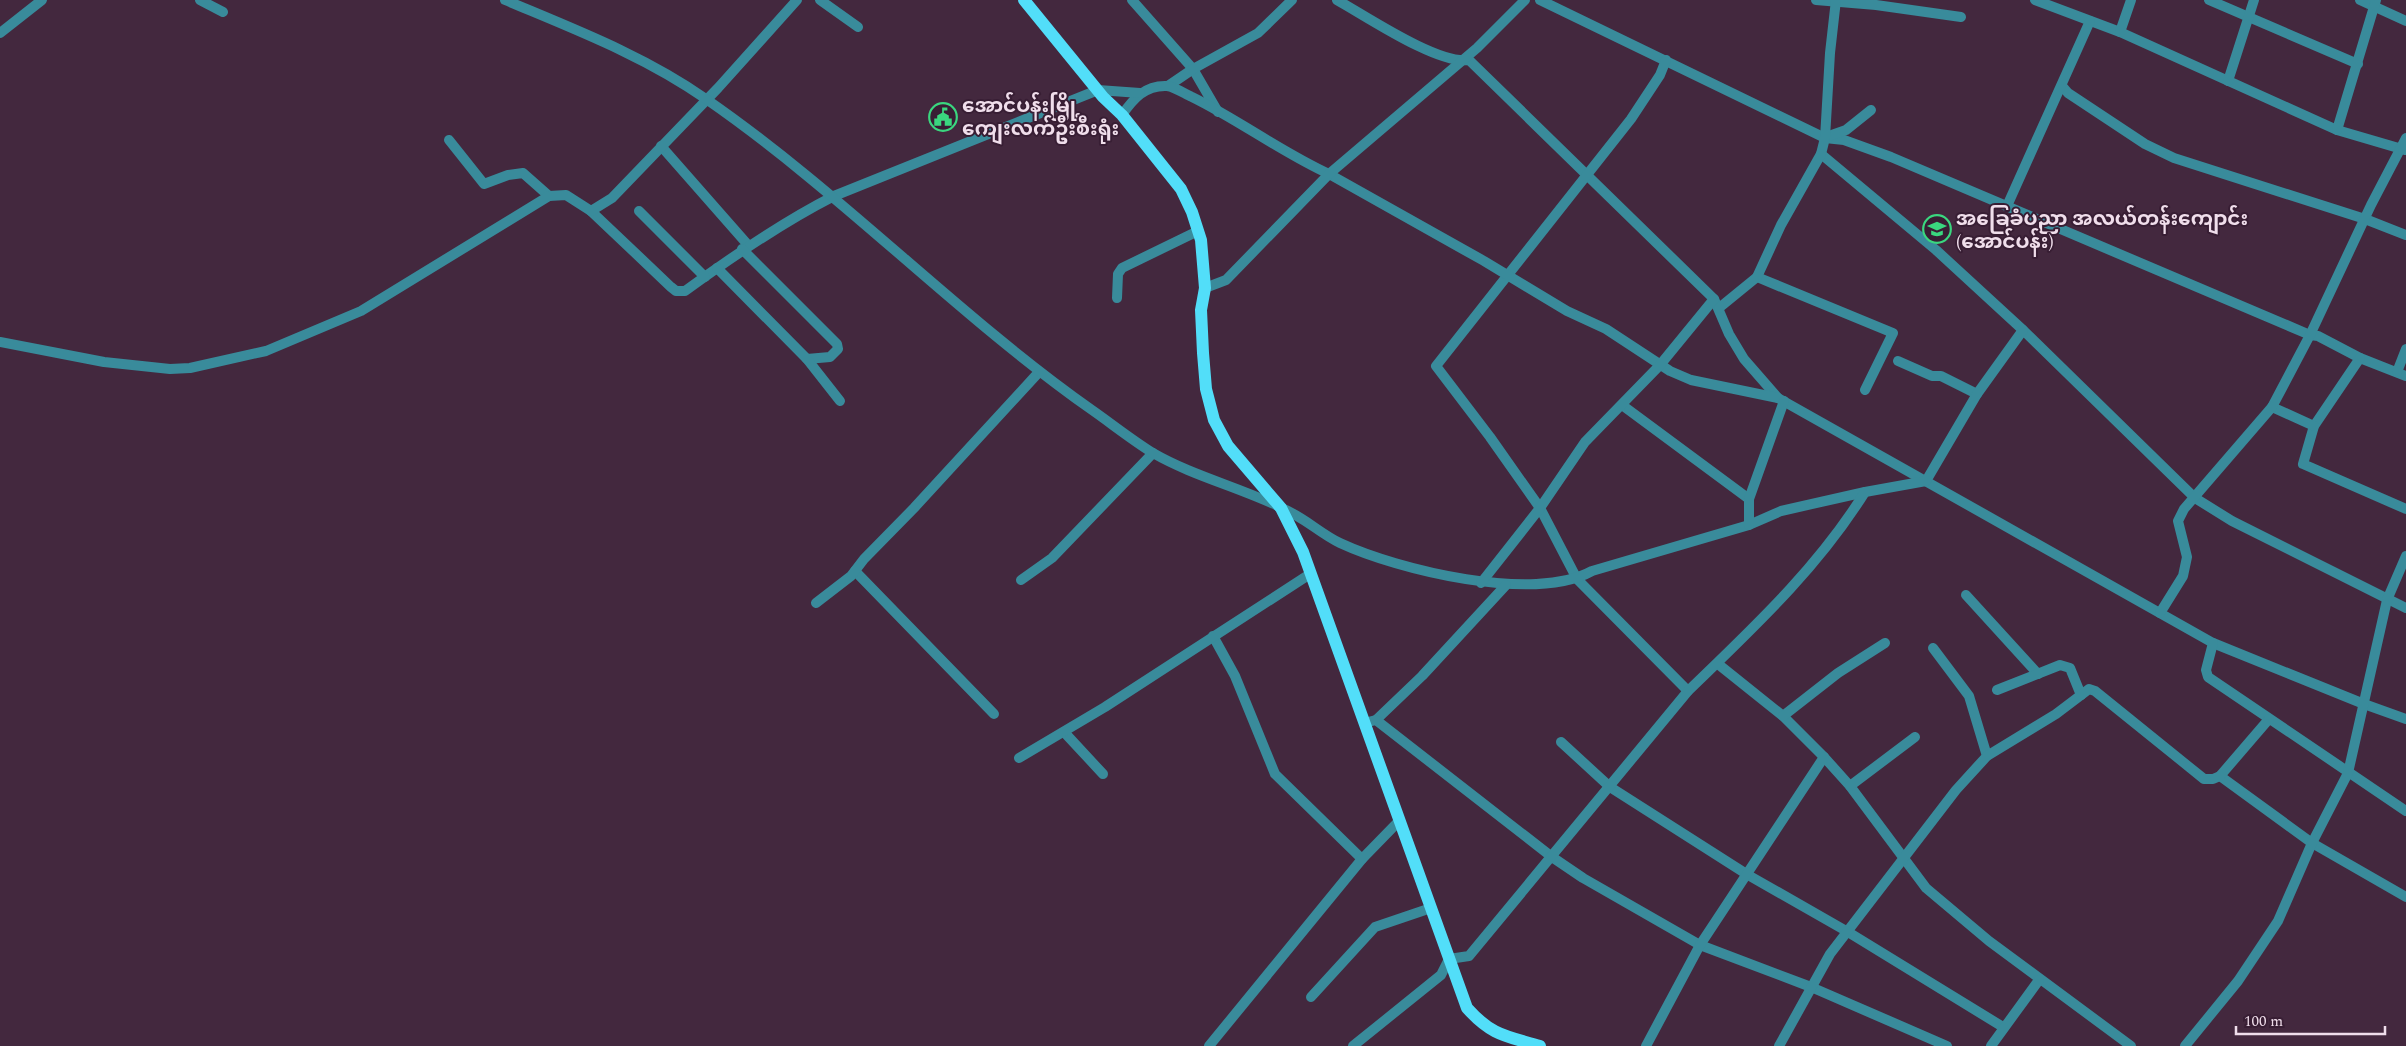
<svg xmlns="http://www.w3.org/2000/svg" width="2406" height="1046" viewBox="0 0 2406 1046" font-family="Spectral,'Noto Sans Myanmar',serif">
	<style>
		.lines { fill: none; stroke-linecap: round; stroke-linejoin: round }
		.minor { stroke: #398b9b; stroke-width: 10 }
		.tertiary { stroke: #398b9b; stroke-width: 10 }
		.primary { stroke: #52def9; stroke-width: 12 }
		.labels { text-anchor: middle; stroke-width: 4; stroke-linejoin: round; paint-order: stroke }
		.poi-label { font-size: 20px; font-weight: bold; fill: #f0deeb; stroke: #381e34; text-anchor: start }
	</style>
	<rect width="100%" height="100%" fill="#43283e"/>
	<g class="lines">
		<g class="minor">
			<path d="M 200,0 L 223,12"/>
			<path d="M 820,0 L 858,27"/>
			<path d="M 1132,0 L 1193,69 L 1218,112"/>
			<path d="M 1337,0 C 1366,16 1438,65 1469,60 L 1714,299 L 1729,334 L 1744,359 L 1778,398"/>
			<path d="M 1540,0 L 1825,138 L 1844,140 L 1891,157 L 2310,335 L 2318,336 L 2360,358 L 2406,376"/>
			<path d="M 1816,0 L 1876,5 L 1961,17"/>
			<path d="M 2035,0 L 2120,32 L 2337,130 L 2405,150"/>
			<path d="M 2209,0 L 2358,64"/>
			<path d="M 2360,0 L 2406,21"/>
			<path d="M 2120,32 L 2131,0"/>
			<path d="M 1666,60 L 1660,75 L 1631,119 L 1436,366 L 1490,437 L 1540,508 L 1577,579 L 1688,691"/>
			<path d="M 2228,81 L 2254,0"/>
			<path d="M 1168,86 L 1193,69 L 1258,33 L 1292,0"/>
			<path d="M 2062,86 L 2068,93 L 2145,144 L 2174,158 L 2365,219 L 2406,235"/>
			<path d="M 1122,115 C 1133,99 1145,85 1167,86 C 1175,87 1185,94 1192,97 C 1239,120 1281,152 1329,174 L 1484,261 L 1567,311 L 1606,329 L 1670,371 L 1691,380 L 1778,398 L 2213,643 L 2364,704 L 2406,719"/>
			<path d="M 2337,130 L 2376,0"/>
			<path d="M 1826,137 L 1846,130 L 1871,110"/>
			<path d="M 449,140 L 484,184 L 508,175 L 523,173 L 549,196"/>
			<path d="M 661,146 L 748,245"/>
			<path d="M 1821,154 L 1936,250 L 2023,330 L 2195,498 L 2232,521 L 2406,608"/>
			<path d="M 2007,206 L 2090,21"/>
			<path d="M 591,211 L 671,287 L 676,291 L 685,291 C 733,256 781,223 834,196 L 1098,90 L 1140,93"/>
			<path d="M 639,211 L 705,277"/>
			<path d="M 742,249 L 837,344 L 838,349 L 830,357 L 807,359"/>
			<path d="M 717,268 L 807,359 L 840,401"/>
			<path d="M 1757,277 L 1893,333 L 1865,390"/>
			<path d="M 1205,288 L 1226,280 L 1329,174 L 1477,48 L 1525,0"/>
			<path d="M 1117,298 L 1118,274 L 1122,268 L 1198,231"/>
			<path d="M 1719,308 L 1757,277 L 1781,225 L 1821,154 L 1825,138 L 1830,53 L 1836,0"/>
			<path d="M 0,342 L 104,362 L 170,369 L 190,368 L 266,351 L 361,311 L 549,196 L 566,195 L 591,211 L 612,198 L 718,88 L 797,0"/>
			<path d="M 2360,358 L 2314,426 L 2303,464 L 2406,509"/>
			<path d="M 1898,361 L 1932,376 L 1941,376 L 1977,394"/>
			<path d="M 2397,372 L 2406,349"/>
			<path d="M 1622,405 L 1749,499"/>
			<path d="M 2272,407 L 2314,426"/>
			<path d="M 1281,508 C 1303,516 1319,533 1340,543 C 1398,570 1534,603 1592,571 L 1749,525 L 1781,511 L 1865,492 L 1926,481 L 1977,394 L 2023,330"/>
			<path d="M 1749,525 L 1749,499 L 1784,401"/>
			<path d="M 855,571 L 994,714"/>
			<path d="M 1021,580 L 1052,558 L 1153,453"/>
			<path d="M 1481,583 L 1540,508 L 1585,442 L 1660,365 L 1714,299"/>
			<path d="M 1966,595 L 2038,674"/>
			<path d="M 816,603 L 851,576 L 864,559 L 914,508 L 1039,372"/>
			<path d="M 2160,613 L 2183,576 L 2187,557 L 2178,521 L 2184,509 L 2272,407 L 2310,335 L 2371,205 L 2406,138"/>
			<path d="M 1213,636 L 1235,676 L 1275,774 L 1362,859"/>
			<path d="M 2213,643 L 2206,670 L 2208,677 L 2406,811"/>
			<path d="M 1933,648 L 1969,696 L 1987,756"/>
			<path d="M 1718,664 L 1783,716 L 1824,757 L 1850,786 L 1926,888 L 1989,941 L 2131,1046"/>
			<path d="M 1997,690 L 2060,665 L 2070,668 L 2081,695"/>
			<path d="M 1783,716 L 1838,673 L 1885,643"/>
			<path d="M 1376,720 L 1422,676 L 1506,585"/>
			<path d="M 1364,723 L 1376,720 L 1552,857 L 1583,878 L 1700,945 L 1811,987 L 1947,1046"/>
			<path d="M 1064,732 L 1103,774"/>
			<path d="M 1561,742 L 1610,787 L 1748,875 L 1848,932 L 2003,1027"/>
			<path d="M 1019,758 L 1105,707 L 1310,574"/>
			<path d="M 2220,776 L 2312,843 L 2406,897"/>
			<path d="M 1850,786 L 1915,737"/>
			<path d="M 1311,997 L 1375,927 L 1431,908"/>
			<path d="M 1209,1046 L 1362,859 L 1399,821"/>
			<path d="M 1353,1046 L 1441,975 L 1449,959 L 1469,956 L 1688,691 C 1753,628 1817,569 1865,492"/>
			<path d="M 1646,1046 L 1700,945 L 1824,757"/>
			<path d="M 1779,1046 L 1830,954 L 1956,790 L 1987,756 L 2056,714 L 2089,689 L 2095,691 L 2204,779 L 2213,779 L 2220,776 L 2269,719"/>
			<path d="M 1991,1046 L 2039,980"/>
			<path d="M 2185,1046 L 2238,981 L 2278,921 L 2312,843 L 2348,773 L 2387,600 L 2406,556"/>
		</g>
		<g class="tertiary">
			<path d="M 505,0 C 574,29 645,56 706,99 C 842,193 957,315 1092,410 C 1112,424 1132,440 1153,453 C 1191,475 1238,487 1278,506"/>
			<path d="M 0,33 L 42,0"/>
		</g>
		<path class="primary" d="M 1024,0 L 1103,97 L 1122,115 L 1181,189 L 1192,212 L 1201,240 L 1205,288 L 1201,310 L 1203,353 L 1206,389 L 1214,420 L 1228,446 L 1281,508 L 1303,552 L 1467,1008 C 1492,1036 1506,1036 1540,1046"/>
	</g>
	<defs>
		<symbol id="civic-ring" viewBox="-11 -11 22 22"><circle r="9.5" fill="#381e34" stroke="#3ad77f" stroke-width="1.5"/><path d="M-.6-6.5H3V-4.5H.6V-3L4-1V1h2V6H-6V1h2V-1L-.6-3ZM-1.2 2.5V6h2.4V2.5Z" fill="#3ad77f"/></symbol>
		<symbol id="school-ring" viewBox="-11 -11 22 22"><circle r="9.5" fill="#381e34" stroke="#3ad77f" stroke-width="1.5"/><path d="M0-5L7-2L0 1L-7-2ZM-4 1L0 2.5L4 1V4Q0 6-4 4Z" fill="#3ad77f"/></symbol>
	</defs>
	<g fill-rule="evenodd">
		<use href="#civic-ring" x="927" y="101" width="32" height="32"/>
		<use href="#school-ring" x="1921" y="213" width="32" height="32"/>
	</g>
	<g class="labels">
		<g class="poi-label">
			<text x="962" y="112">အောင်ပန်းမြို့<tspan x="962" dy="23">ကျေးလက်ဦးစီးရုံး</tspan></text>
			<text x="1956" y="225">အခြေခံပညာ အလယ်တန်းကျောင်း<tspan x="1956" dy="23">(အောင်ပန်း)</tspan></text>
		</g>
	</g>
	<path d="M2236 1026v8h149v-8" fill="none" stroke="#f0deeb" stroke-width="2.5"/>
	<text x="2244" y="1026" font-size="15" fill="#f0deeb" stroke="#381e34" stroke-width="4" paint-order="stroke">100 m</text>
</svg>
